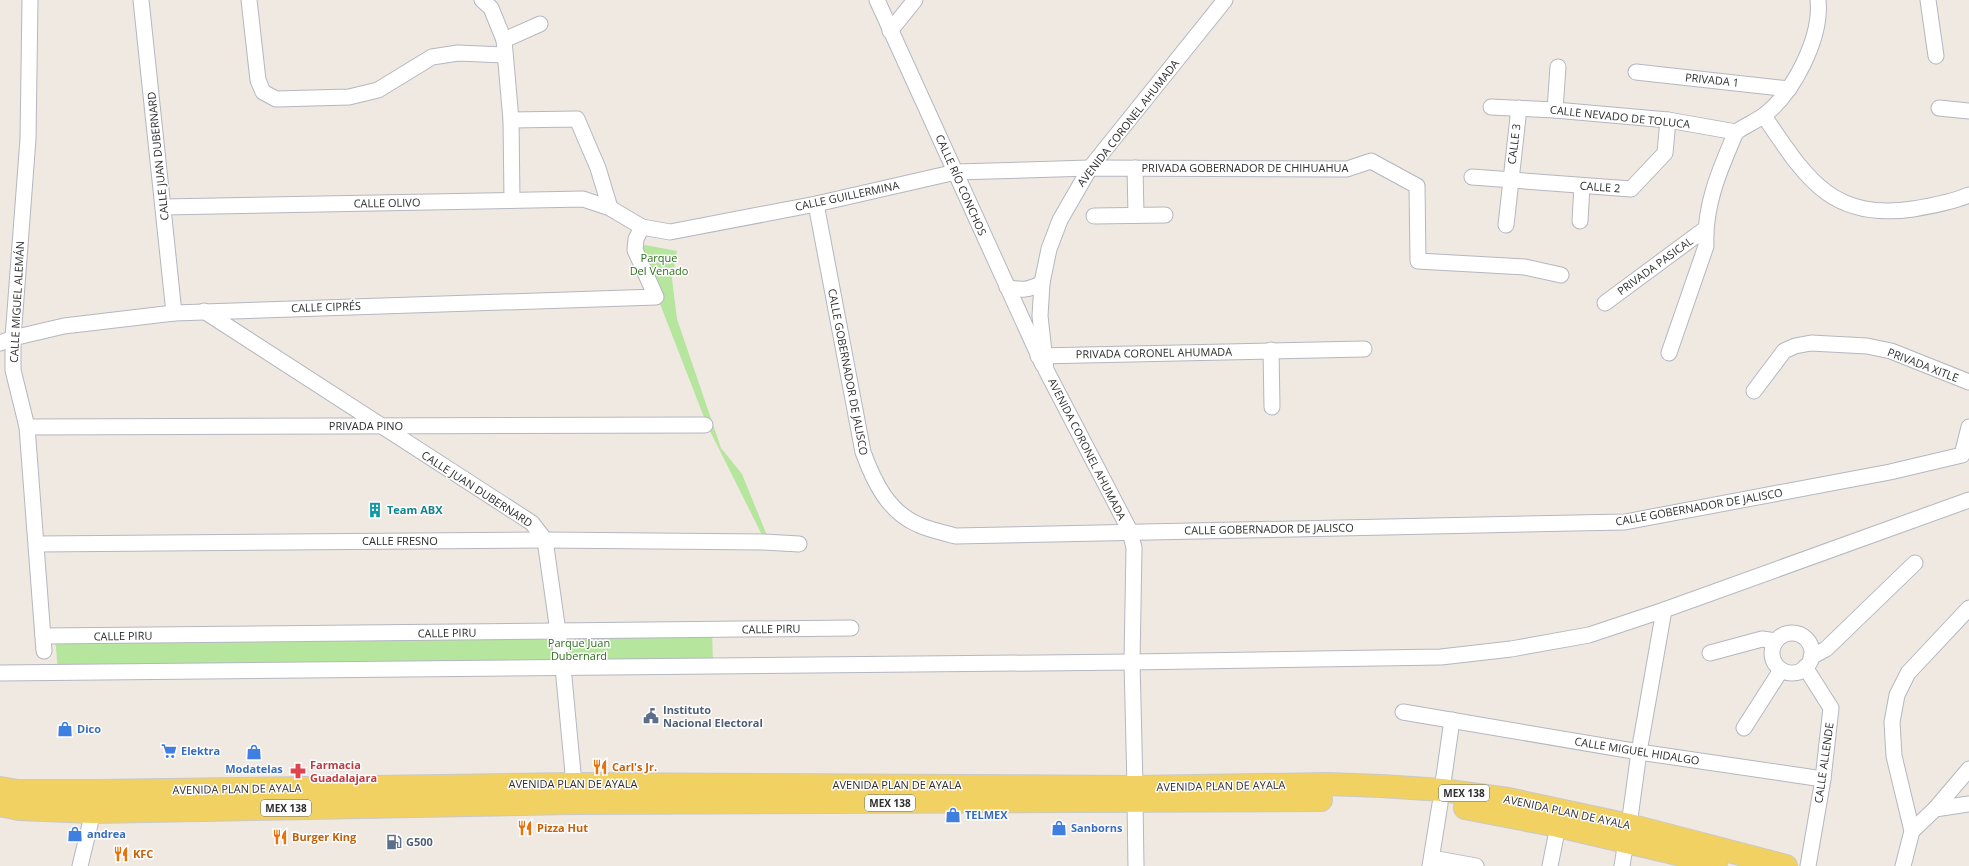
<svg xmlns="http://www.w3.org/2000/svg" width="1969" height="866" viewBox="0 0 1969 866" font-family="'Open Sans',sans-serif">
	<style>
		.green { fill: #b6e59e }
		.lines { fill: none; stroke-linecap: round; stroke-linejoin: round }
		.minor-casing { stroke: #b4b7c1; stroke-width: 17 }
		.primary-casing { stroke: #c9c9c9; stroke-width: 24 }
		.minor { stroke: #fff; stroke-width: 15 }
		.primary { stroke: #f2d163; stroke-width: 22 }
		.labels { text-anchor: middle; stroke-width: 3; stroke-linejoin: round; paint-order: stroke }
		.shield { fill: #fff; stroke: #6d6d6d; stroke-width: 1 }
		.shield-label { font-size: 10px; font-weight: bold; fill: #2e2e2e }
		.street-label { font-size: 11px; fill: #2e2e2e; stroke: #fff }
		.park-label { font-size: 11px; fill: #2c6e1b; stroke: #fff }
		.culture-label { font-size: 11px; font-weight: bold; fill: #0d838f; stroke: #fff; text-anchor: start }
		.service-label { font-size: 11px; font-weight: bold; fill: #4e5e75; stroke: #fff; text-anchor: start }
		.shop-label { font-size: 11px; font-weight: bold; fill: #366cbe; stroke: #fff; text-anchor: start }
		.health-label { font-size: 11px; font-weight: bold; fill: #be3a42; stroke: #fff; text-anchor: start }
		.food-label { font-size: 11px; font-weight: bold; fill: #c56008; stroke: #fff; text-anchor: start }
	</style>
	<rect width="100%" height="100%" fill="#efe9e1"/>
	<g class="green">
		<path d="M 645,245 L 677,251 L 672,279 L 677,319 L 721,448 L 742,474 L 768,538 L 765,541 L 707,425 L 657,296 L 636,249 Z"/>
		<path d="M 712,630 L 713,665 L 58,672 L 55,636 Z"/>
	</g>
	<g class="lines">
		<defs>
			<g id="minor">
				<path d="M 30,0 L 28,139 L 13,338 L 13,370 L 27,427 L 44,651"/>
				<path d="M 141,0 L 174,313"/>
				<path d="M 249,0 L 258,80 L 263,92 L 276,99 L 349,97 L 378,90 L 432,57 L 458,53 L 504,55"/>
				<path d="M 482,0 L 491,8 L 504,40 L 511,120 L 512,200"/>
				<path d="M 877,0 L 1043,365"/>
				<path d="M 1928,0 L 1936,56"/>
				<path d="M 890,31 L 915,0"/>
				<path d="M 504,40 L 540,24"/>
				<path d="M 1636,72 L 1789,89"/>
				<path d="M 1491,107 L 1555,110 L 1668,120 L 1736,132 C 1745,126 1754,122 1763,116 C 1793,94 1822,38 1818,0"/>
				<path d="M 1939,108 L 1969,111"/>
				<path d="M 1555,110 L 1558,67"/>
				<path d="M 1764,116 C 1805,176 1830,221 1913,209 C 1931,206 1952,202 1969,195"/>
				<path d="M 511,120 L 577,119 L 598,168 L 610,208"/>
				<path d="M 1135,168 L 1136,215"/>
				<path d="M 1472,177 L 1631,189 L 1665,153 L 1668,120"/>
				<path d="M 816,204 L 863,452 C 874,482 888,512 919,525 C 930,530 943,532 955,536 L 1625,522 L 1890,472 L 1962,455 L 1969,427"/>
				<path d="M 163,207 L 583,199 L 610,208 L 642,227 L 670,232 L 816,204 L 956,172 L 1090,168 L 1347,169 L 1371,161 L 1417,186 L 1418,261 L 1525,267 L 1561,275"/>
				<path d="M 1094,216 L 1165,215"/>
				<path d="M 1580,221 L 1582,186"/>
				<path d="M 1506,225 L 1519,108"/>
				<path d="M 1007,287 C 1021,291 1029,290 1042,283"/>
				<path d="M 1605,303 L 1705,229"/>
				<path d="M 204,311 L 532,523 L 545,540 L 563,667 L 574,784 L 573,793"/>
				<path d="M 0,343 L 13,338 L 64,326 L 174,313 L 656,297 L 635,250 L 636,239 L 642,227"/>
				<path d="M 1271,350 L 1272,407"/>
				<path d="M 1669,353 L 1706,246 C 1704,205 1720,169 1736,132"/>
				<path d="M 1038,356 L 1364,349"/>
				<path d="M 1754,391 L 1784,351 L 1795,346 L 1811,343 L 1867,346 L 1891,351 L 1969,382"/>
				<path d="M 27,427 L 705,425"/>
				<path d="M 37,544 L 545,540 L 764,542 L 799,544"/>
				<circle cx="1792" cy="653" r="20"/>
				<path d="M 43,636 L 851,628"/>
				<path d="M 1710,653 L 1762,639 L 1776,641"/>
				<path d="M 1811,657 L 1826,649 L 1915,563"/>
				<path d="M 1805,667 L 1831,708 L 1823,779 L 1808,866"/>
				<path d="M 0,673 L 1132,662 L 1441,657 L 1511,649 L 1589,635 L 1664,610 L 1969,500"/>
				<path d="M 1403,712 L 1639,752 L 1823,779"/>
				<path d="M 1744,728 L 1781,670"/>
				<path d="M 1135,787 L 1132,662 L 1134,548 L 1130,531 L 1046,370 L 1040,316 L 1042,283 L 1049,249 L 1060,220 L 1090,168 L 1225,0"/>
				<path d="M 1442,790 L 1452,720"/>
				<path d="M 1135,802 L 1136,866"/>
				<path d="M 1935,809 L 1969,769"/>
				<path d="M 1629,825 L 1639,752 L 1664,610"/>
				<path d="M 1912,831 L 1935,809 L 1969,804"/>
				<path d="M 1432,858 L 1476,866"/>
				<path d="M 80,866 L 93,812"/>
				<path d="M 1430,866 L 1440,804"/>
				<path d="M 1550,866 L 1558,826"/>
				<path d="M 1622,866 L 1626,841"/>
				<path d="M 1903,866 L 1912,831 L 1894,756 L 1892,722 L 1897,695 L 1908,673 L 1969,608"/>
			</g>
			<g id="primary">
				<path d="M 0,788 L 18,791 L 96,791 L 574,784 L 1135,787 L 1328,784 L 1381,786 L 1442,790 L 1508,799 L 1629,825 L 1786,866"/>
				<path d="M 0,805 L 19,809 L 93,812 L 572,803 L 1321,800"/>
				<path d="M 1465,808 L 1558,826 L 1716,863"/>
			</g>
		</defs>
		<use href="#minor" class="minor-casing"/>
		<use href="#primary" class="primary-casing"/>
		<use href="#minor" class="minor"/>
		<use href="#primary" class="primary"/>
	</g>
	<defs>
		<symbol id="building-bare" viewBox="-9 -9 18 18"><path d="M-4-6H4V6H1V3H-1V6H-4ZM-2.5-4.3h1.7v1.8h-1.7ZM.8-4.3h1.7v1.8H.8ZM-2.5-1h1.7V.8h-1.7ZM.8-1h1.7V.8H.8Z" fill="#0f9aa8" stroke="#fff" stroke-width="2.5" paint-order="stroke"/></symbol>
		<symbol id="civic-bare" viewBox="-9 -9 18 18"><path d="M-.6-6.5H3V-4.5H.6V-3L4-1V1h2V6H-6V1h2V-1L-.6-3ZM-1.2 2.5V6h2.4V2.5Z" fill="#5c6f8a" stroke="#fff" stroke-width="2.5" paint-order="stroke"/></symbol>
		<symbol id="shop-bare" viewBox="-9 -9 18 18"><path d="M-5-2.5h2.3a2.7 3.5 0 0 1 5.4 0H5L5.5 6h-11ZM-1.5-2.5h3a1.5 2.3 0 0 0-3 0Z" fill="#3f7fe0" stroke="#fff" stroke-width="2.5" paint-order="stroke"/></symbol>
		<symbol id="supermarket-bare" viewBox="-9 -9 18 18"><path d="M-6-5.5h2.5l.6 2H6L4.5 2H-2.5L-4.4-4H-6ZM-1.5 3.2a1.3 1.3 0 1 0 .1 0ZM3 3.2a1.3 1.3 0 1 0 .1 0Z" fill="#3f7fe0" stroke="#fff" stroke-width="2.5" paint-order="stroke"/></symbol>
		<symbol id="restaurant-bare" viewBox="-9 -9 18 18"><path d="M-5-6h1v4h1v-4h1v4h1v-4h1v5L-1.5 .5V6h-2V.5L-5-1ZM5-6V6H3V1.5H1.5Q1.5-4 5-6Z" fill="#e8710a" stroke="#fff" stroke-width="2.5" paint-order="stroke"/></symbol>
		<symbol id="pharmacy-bare" viewBox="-9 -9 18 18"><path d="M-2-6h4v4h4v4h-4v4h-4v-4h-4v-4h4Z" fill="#e0444e" stroke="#fff" stroke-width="2.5" paint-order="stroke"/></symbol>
		<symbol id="fuel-bare" viewBox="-9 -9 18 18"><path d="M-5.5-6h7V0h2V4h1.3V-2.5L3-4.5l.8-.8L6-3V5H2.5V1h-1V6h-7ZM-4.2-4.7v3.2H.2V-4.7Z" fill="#5c6f8a" stroke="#fff" stroke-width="2.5" paint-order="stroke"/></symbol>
	</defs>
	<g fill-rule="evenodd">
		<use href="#building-bare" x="364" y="499" width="22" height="22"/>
		<use href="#civic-bare" x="640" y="705" width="22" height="22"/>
		<use href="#shop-bare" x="54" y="718" width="22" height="22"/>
		<use href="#supermarket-bare" x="158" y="740" width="22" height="22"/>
		<use href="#shop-bare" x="243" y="741" width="22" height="22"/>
		<use href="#restaurant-bare" x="589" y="756" width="22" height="22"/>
		<use href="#pharmacy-bare" x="287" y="760" width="22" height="22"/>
		<use href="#shop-bare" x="942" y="804" width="22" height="22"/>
		<use href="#restaurant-bare" x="514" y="817" width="22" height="22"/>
		<use href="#shop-bare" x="1048" y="817" width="22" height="22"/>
		<use href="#shop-bare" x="64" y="823" width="22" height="22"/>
		<use href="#restaurant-bare" x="269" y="826" width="22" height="22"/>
		<use href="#fuel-bare" x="383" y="831" width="22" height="22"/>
		<use href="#restaurant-bare" x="110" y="843" width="22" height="22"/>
	</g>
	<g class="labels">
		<g class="shield">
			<rect x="1439" y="785" width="50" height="16" rx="3"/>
			<rect x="865" y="795" width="50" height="16" rx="3"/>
			<rect x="261" y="800" width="50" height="16" rx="3"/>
		</g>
		<g class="shield-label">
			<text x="1464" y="797">MEX 138</text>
			<text x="890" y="807">MEX 138</text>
			<text x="286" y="812">MEX 138</text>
		</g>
		<g class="street-label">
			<text transform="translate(1712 80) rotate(6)" y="4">PRIVADA 1</text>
			<text transform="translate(1620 117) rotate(6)" y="4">CALLE NEVADO DE TOLUCA</text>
			<text transform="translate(1128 123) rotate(-52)" y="4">AVENIDA CORONEL AHUMADA</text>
			<text transform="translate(1514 144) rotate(-83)" y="4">CALLE 3</text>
			<text transform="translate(158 156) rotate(-96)" y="4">CALLE JUAN DUBERNARD</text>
			<text x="1245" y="172">PRIVADA GOBERNADOR DE CHIHUAHUA</text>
			<text transform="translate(961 185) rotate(66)" y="4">CALLE RÍO CONCHOS</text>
			<text transform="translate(1600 187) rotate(4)" y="4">CALLE 2</text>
			<text transform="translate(847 196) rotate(-12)" y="4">CALLE GUILLERMINA</text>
			<text transform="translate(387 203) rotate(-1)" y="4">CALLE OLIVO</text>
			<text transform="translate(1655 266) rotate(-36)" y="4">PRIVADA PASICAL</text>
			<text transform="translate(17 302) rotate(-87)" y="4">CALLE MIGUEL ALEMÁN</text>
			<text transform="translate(326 307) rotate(-2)" y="4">CALLE CIPRÉS</text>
			<text transform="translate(1154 353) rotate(-1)" y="4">PRIVADA CORONEL AHUMADA</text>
			<text transform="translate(1923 365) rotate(21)" y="4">PRIVADA XITLE</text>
			<text transform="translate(848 372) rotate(79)" y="4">CALLE GOBERNADOR DE JALISCO</text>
			<text x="366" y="430">PRIVADA PINO</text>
			<text transform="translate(1087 449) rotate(63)" y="4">AVENIDA CORONEL AHUMADA</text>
			<text transform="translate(477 489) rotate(33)" y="4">CALLE JUAN DUBERNARD</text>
			<text transform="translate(1699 507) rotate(-10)" y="4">CALLE GOBERNADOR DE JALISCO</text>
			<text transform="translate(1269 529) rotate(-1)" y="4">CALLE GOBERNADOR DE JALISCO</text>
			<text x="400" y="545">CALLE FRESNO</text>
			<text transform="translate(771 629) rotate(-1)" y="4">CALLE PIRU</text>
			<text transform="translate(447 633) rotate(-1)" y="4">CALLE PIRU</text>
			<text transform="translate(123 636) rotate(-1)" y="4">CALLE PIRU</text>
			<text transform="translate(1637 751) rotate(9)" y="4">CALLE MIGUEL HIDALGO</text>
			<text transform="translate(1824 763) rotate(-82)" y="4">CALLE ALLENDE</text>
			<text x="573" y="788">AVENIDA PLAN DE AYALA</text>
			<text x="897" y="789">AVENIDA PLAN DE AYALA</text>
			<text transform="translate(1221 786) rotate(-1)" y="4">AVENIDA PLAN DE AYALA</text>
			<text transform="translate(237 789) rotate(-1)" y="4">AVENIDA PLAN DE AYALA</text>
			<text transform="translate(1567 812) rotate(12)" y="4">AVENIDA PLAN DE AYALA</text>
		</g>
		<g class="park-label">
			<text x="659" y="262">Parque<tspan x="659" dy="13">Del Venado</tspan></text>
			<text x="579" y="647">Parque Juan<tspan x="579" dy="13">Dubernard</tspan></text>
		</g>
		<g class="culture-label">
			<text x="387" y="514">Team ABX</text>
		</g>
		<g class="service-label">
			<text x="663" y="714">Instituto<tspan x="663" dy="13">Nacional Electoral</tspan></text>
			<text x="406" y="846">G500</text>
		</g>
		<g class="shop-label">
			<text x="77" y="733">Dico</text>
			<text x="181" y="755">Elektra</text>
			<text x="254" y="773" text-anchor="middle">Modatelas</text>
			<text x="965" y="819">TELMEX</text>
			<text x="1071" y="832">Sanborns</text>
			<text x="87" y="838">andrea</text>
		</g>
		<g class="health-label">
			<text x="310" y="769">Farmacia<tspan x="310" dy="13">Guadalajara</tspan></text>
		</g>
		<g class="food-label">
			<text x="612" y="771">Carl's Jr.</text>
			<text x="537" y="832">Pizza Hut</text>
			<text x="292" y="841">Burger King</text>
			<text x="133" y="858">KFC</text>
		</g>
	</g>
</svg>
